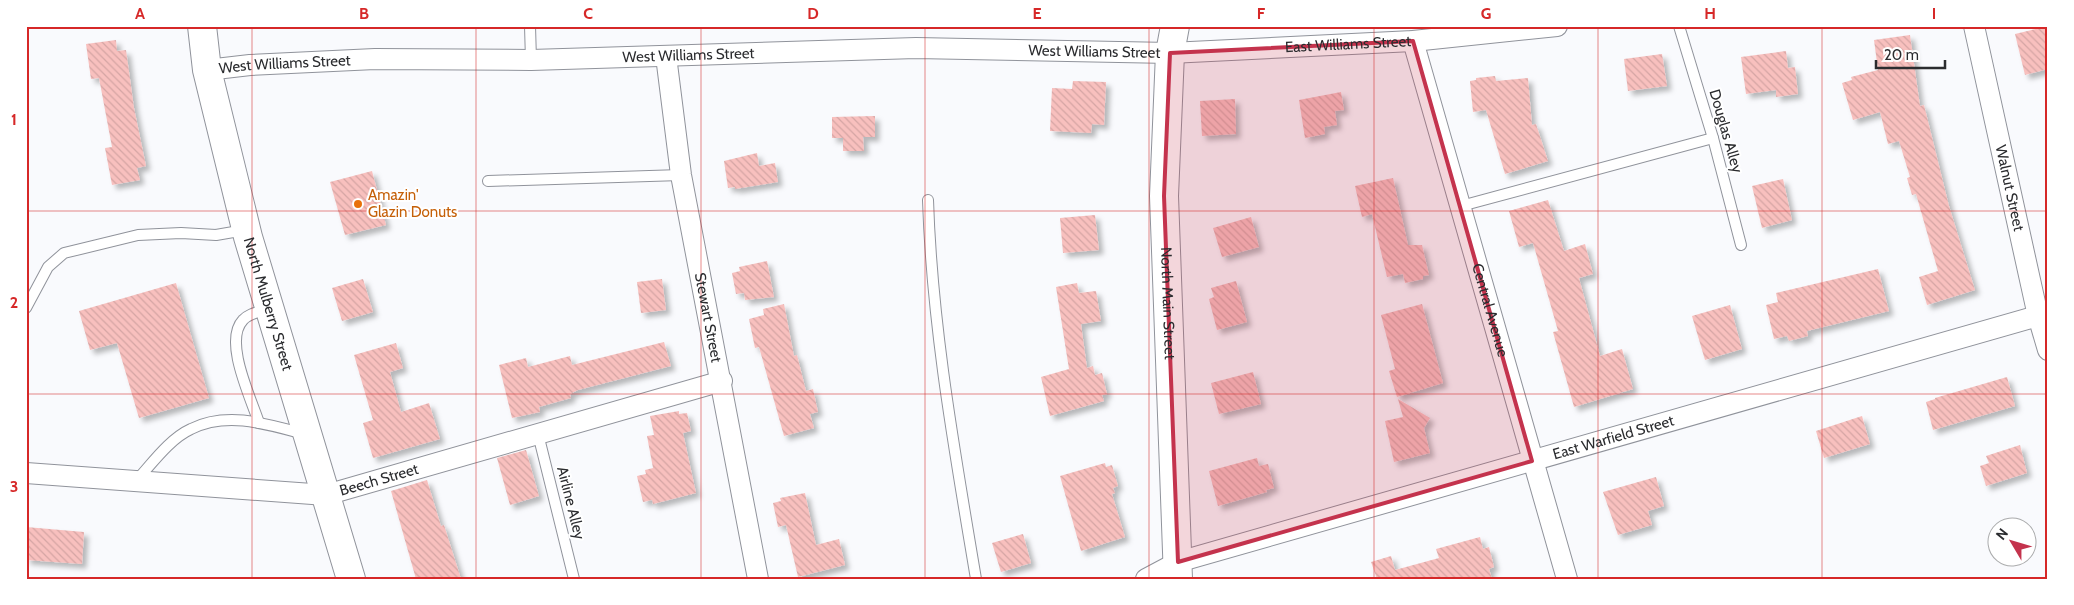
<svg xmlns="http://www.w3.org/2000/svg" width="2074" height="605" viewBox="0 0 2074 605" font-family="Cabin,sans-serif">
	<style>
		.building { fill: url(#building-back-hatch); filter: url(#shadow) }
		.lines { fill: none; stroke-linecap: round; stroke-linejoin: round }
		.lane-casing { stroke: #90939b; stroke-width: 12 }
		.street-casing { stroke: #90939b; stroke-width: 22 }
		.secondary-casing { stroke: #90939b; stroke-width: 30 }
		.primary-casing { stroke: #90939b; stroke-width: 30 }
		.lane { stroke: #fff; stroke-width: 10 }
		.street { stroke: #fff; stroke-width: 20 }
		.secondary { stroke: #fff; stroke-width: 28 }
		.primary { stroke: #fff; stroke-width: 28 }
		.marked { fill: #c4334d; fill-opacity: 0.2; stroke: #c4334d; stroke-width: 4; stroke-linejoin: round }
		.grid { fill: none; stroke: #d62828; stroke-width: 1; stroke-opacity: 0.55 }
		.food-dot { fill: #e8710a; stroke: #fff; stroke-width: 2 }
		.labels { text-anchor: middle; stroke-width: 4; stroke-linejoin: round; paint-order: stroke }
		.street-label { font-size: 15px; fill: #2b2c2f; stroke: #fff }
		.food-label { font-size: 15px; fill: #c56008; stroke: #fff; text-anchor: start }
		.neatline { fill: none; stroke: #d62828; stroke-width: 2 }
		.grid-label { font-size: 16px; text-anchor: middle; font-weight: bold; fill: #d62828 }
	</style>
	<defs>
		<pattern id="building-back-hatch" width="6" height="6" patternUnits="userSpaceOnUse" patternTransform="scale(1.25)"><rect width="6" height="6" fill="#f8c0be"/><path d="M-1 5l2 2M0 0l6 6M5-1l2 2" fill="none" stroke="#d5a5a4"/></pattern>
		<filter id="shadow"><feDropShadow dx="4.5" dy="4.5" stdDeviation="2.5" flood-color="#0004"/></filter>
	</defs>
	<rect width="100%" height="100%" fill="#f9fafd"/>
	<g class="building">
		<path d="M 2048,26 L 2048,69 L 2025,75 L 2015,34 Z"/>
		<path d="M 1910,35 L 1920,106 L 1924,105 L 1949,206 L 1975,290 L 1927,305 L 1919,277 L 1938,271 L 1916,194 L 1912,195 L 1907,178 L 1910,177 L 1899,141 L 1888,144 L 1880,112 L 1853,120 L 1842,83 L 1852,80 L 1851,77 L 1878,70 L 1874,40 Z"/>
		<path d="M 116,40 L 117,51 L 126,50 L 134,108 L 146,166 L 137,168 L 140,180 L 112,185 L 105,148 L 112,147 L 99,78 L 91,79 L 86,44 Z"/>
		<path d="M 1786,51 L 1788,68 L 1795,67 L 1798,94 L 1776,97 L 1776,90 L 1746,94 L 1741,57 Z"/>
		<path d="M 1662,54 L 1667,86 L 1628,91 L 1624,59 Z"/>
		<path d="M 1495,76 L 1496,81 L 1528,78 L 1532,125 L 1536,124 L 1548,161 L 1505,174 L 1486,110 L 1473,112 L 1470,81 L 1476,80 L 1476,78 Z"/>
		<path d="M 1073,81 L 1106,82 L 1104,125 L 1092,124 L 1091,133 L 1050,131 L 1052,88 L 1072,89 Z"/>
		<path d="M 1341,92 L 1344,110 L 1335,111 L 1337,125 L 1324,127 L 1325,134 L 1305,138 L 1299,100 Z"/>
		<path d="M 1235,99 L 1236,134 L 1202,136 L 1200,101 Z"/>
		<path d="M 875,116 L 875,137 L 863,137 L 864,151 L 843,151 L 843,138 L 832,138 L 832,117 Z"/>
		<path d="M 757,153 L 759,166 L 775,163 L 778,182 L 735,189 L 735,187 L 728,188 L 724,161 Z"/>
		<path d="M 372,171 L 386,225 L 345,235 L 330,182 Z"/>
		<path d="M 1393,178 L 1408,245 L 1422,245 L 1429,275 L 1423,276 L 1423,279 L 1405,283 L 1403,274 L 1387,277 L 1372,214 L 1362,217 L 1355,186 Z"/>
		<path d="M 1783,179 L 1792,220 L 1762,228 L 1752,186 Z"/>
		<path d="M 1548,200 L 1564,251 L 1585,244 L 1593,274 L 1579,278 L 1600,356 L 1622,349 L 1633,389 L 1574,407 L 1553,332 L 1558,331 L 1533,243 L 1519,247 L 1509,211 Z"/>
		<path d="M 1095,215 L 1099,250 L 1063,253 L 1060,218 Z"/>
		<path d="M 1251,217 L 1259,247 L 1222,257 L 1213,228 Z"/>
		<path d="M 767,261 L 774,297 L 745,300 L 744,293 L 736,294 L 732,273 L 740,271 L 739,267 Z"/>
		<path d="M 1878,269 L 1889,311 L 1807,331 L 1808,336 L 1789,341 L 1787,336 L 1774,339 L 1766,305 L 1778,302 L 1776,293 Z"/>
		<path d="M 363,279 L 373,312 L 342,321 L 332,288 Z"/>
		<path d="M 662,279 L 666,310 L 641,313 L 637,282 Z"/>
		<path d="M 1236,281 L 1247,322 L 1217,330 L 1209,299 L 1214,297 L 1211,288 Z"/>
		<path d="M 176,283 L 209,398 L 139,418 L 117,343 L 90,350 L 79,311 Z"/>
		<path d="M 1077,283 L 1079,293 L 1096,291 L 1101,321 L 1081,324 L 1087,368 L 1093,366 L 1095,375 L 1102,373 L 1107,394 L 1102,395 L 1104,401 L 1050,416 L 1041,377 L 1069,369 L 1056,287 Z"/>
		<path d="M 784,304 L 794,356 L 797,355 L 806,391 L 813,389 L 818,412 L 810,414 L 814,428 L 784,436 L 759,347 L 755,348 L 749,319 L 764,315 L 763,309 Z"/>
		<path d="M 1422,304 L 1443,383 L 1397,397 L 1389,371 L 1395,369 L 1381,315 Z"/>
		<path d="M 1730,305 L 1742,349 L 1705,360 L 1692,316 Z"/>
		<path d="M 664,342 L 671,366 L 578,390 L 570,394 L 571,398 L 539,407 L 540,412 L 512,418 L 499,365 L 526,358 L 528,367 L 570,356 L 572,365 Z"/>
		<path d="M 396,343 L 403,368 L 390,372 L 401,412 L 429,403 L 440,439 L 373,458 L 363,423 L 373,420 L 354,355 Z"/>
		<path d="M 1253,372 L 1261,404 L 1219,414 L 1211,383 Z"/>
		<path d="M 2007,377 L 2015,406 L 1933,430 L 1926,402 L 1935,399 L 1935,398 Z"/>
		<path d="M 1398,399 L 1430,418 L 1424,428 L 1430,453 L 1394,462 L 1385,421 L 1403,417 Z"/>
		<path d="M 679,411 L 679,414 L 687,413 L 691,431 L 683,433 L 696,493 L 653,504 L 652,500 L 643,502 L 637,476 L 646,474 L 645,470 L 653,468 L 647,436 L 654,435 L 650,416 Z"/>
		<path d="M 1862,416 L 1870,444 L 1824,458 L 1816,431 Z"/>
		<path d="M 2020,445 L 2027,473 L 1986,486 L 1980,466 L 1989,463 L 1986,456 Z"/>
		<path d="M 526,450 L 539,496 L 510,505 L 497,458 Z"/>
		<path d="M 1257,458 L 1259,466 L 1268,464 L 1274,488 L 1266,490 L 1267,492 L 1218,506 L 1209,471 Z"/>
		<path d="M 1105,463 L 1106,467 L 1112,465 L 1118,486 L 1113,488 L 1115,493 L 1112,494 L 1125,537 L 1081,551 L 1060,476 Z"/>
		<path d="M 1656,477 L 1664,506 L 1648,511 L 1652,525 L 1618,535 L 1603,492 Z"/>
		<path d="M 427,480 L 441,526 L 444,525 L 461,579 L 416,579 L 391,491 Z"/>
		<path d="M 805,493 L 816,545 L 839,539 L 845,565 L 798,577 L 786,525 L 778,527 L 773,503 L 781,501 L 780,498 Z"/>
		<path d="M 26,527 L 84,532 L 82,564 L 26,560 Z"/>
		<path d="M 1023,534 L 1031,563 L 1001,572 L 992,543 Z"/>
		<path d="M 1480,537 L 1483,549 L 1489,547 L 1494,567 L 1489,569 L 1492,579 L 1377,579 L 1371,562 L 1391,556 L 1395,570 L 1439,558 L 1436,549 Z"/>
	</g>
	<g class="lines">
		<defs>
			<g id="lane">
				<path d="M 530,26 L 531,60"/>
				<path d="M 1679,26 L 1713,138 L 1741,245"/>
				<path d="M 488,181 L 681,175"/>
				<path d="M 928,200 C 932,327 955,453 976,579"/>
				<path d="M 1461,206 L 1713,138"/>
				<path d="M 26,308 L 48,267 L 64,253 L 138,235 L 181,233 L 216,235 L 245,230"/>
				<path d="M 259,423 C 251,398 223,341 243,320 C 249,313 260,312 268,309"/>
				<path d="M 538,434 L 574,579"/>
				<path d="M 135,482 C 151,465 169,439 191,429 C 227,411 267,424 304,434"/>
			</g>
			<g id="street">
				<path id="s1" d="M 1974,26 L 2038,316 L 2048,350"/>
				<path id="s2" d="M 1413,41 L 1567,579"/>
				<path id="s3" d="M 666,56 L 681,175 L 758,579"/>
				<path id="s4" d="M 207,70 L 250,65 L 375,59 L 531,60 L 916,48 L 1170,53 L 1413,41 L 1557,26"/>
				<path id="s5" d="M 26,473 L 326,495 L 722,381"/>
				<path id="s6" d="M 1146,579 L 1178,562 L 2048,313"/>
			</g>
			<g id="secondary">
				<path id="s7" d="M 1175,26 L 1170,53 L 1164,196 L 1178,579"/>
			</g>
			<g id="primary">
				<path id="s8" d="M 202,26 L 207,70 L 248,237 L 351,579"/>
			</g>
		</defs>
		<use href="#lane" class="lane-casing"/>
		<use href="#street" class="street-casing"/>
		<use href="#secondary" class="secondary-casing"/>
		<use href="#primary" class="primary-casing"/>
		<use href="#lane" class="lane"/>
		<use href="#street" class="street"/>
		<use href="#secondary" class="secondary"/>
		<use href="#primary" class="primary"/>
	</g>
	<path class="marked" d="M 1413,41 L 1532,461 L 1178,562 L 1164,196 L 1170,53 Z"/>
	<path class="grid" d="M 252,26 L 252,579M 476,26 L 476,579M 701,26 L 701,579M 925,26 L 925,579M 1149,26 L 1149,579M 1374,26 L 1374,579M 1598,26 L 1598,579M 1822,26 L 1822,579M 26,211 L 2048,211M 26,394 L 2048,394"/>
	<circle class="food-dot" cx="358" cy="204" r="5"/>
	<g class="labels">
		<g class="street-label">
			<text dy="5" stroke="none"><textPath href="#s4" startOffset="1142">East Williams Street</textPath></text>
			<text dy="5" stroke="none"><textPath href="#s4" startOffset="888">West Williams Street</textPath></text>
			<text dy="5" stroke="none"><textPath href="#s4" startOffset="482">West Williams Street</textPath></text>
			<text dy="5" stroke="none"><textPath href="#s4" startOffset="78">West Williams Street</textPath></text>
			<text transform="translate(1726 131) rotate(74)" y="5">Douglas Alley</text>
			<text dy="5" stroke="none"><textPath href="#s1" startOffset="166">Walnut Street</textPath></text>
			<text dy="5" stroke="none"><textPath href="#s7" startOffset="278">North Main Street</textPath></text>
			<text dy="5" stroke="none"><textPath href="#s8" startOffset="286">North Mulberry Street</textPath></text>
			<text dy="5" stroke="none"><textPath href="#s2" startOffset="280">Central Avenue</textPath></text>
			<text dy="5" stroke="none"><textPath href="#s3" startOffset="265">Stewart Street</textPath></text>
			<text dy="5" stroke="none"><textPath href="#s6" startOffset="489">East Warfield Street</textPath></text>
			<text dy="5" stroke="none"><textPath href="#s5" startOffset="356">Beech Street</textPath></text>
			<text transform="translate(571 503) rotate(76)" y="5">Airline Alley</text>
		</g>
		<g class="food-label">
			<text x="368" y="200">Amazin'<tspan x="368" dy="17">Glazin Donuts</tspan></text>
		</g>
	</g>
	<rect width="2074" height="605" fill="none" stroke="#ffffff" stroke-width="55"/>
	<g transform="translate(2012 542) rotate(308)"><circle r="24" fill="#ffffff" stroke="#aaabac"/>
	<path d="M0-4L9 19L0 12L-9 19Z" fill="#c4334d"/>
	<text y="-8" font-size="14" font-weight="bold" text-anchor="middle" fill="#2b2c2f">N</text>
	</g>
	<path d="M1876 60v8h69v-8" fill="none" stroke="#2b2c2f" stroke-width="2.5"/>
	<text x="1884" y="60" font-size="15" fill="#2b2c2f" stroke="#ffffff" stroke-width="4" paint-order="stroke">20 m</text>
	<rect x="28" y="28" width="2018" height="550" class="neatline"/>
	<g class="grid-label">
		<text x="140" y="19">A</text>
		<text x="364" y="19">B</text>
		<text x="588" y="19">C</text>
		<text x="813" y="19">D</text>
		<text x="1037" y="19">E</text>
		<text x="1261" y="19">F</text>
		<text x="1486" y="19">G</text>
		<text x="1710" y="19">H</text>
		<text x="1934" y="19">I</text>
		<text x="14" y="125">1</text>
		<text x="14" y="308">2</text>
		<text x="14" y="492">3</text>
	</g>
</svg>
